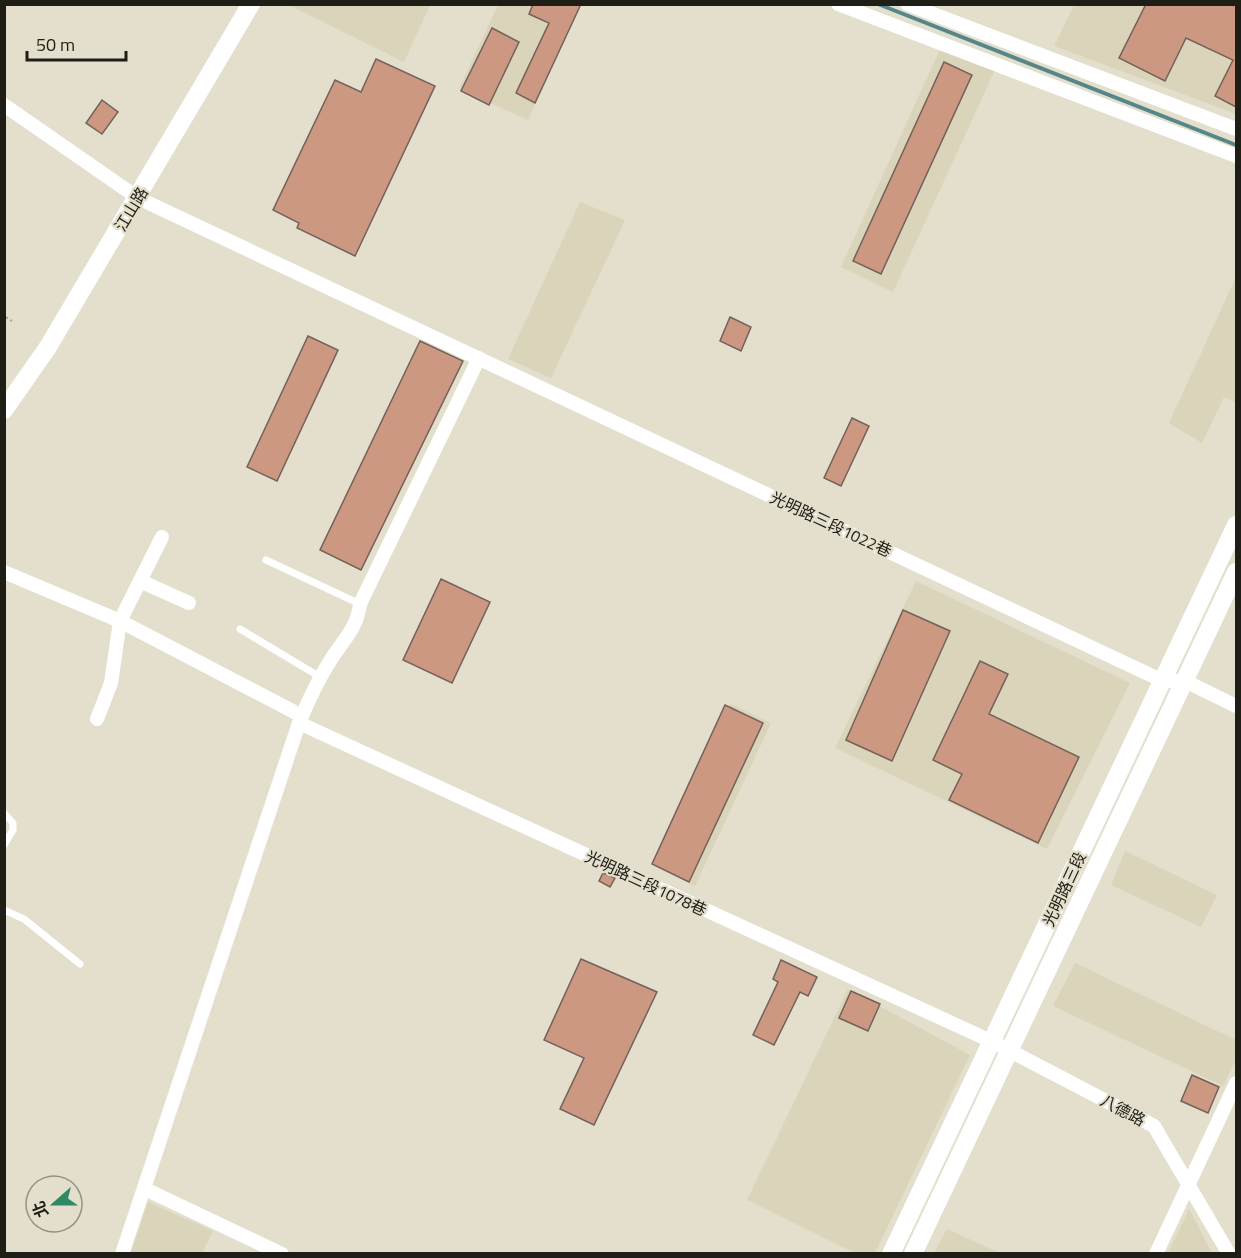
<svg xmlns="http://www.w3.org/2000/svg" width="1241" height="1258" viewBox="0 0 1241 1258" font-family="'Titillium Web','Noto Sans TC',sans-serif">
	<style>
		.built { fill: #dad4bb }
		.lines { fill: none; stroke-linecap: round; stroke-linejoin: round }
		.stream { stroke: #55868a; stroke-width: 4 }
		.building { fill: #cd9881; stroke: #73625a; stroke-width: 1.5 }
		.path { stroke: #a29f90; stroke-width: 2; stroke-dasharray: 4.5 3; stroke-linecap: butt }
		.service { stroke: #fff; stroke-width: 7 }
		.minor { stroke: #fff; stroke-width: 14 }
		.tertiary { stroke: #fff; stroke-width: 18 }
		.labels { text-anchor: middle; stroke-width: 4.5; stroke-linejoin: round; paint-order: stroke }
		.street-label { font-size: 16px; fill: #1e1d16; stroke: #e3dfcc }
	</style>
	<rect width="100%" height="100%" fill="#e3dfcc"/>
	<g class="built">
		<path d="M 289,5 L 430,5 L 404,62 Z"/>
		<path d="M 498,5 L 580,5 L 528,120 L 459,89 Z"/>
		<path d="M 1074,5 L 1236,5 L 1236,114 L 1054,46 Z"/>
		<path d="M 941,47 L 995,70 L 893,292 L 841,267 Z"/>
		<path d="M 580,202 L 625,220 L 551,378 L 508,359 Z"/>
		<path d="M 1236,277 L 1236,402 L 1224,397 L 1202,443 L 1169,423 Z"/>
		<path d="M 916,581 L 1130,683 L 1047,849 L 835,748 Z"/>
		<path d="M 731,704 L 771,723 L 695,886 L 655,867 Z"/>
		<path d="M 1125,851 L 1217,895 L 1201,927 L 1111,885 Z"/>
		<path d="M 1075,963 L 1236,1040 L 1236,1059 L 1223,1086 L 1053,1006 Z"/>
		<path d="M 848,989 L 970,1055 L 875,1253 L 855,1253 L 747,1200 Z"/>
		<path d="M 148,1202 L 213,1231 L 202,1253 L 131,1253 Z"/>
		<path d="M 1189,1209 L 1212,1253 L 1168,1253 Z"/>
		<path d="M 947,1229 L 1000,1253 L 934,1253 Z"/>
	</g>
	<g class="lines">
		<path class="stream" d="M 878,4 L 1236,145"/>
	</g>
	<g class="building">
		<path d="M 533,4 L 581,4 L 535,103 L 516,93 L 549,23 L 529,14 Z"/>
		<path d="M 1146,4 L 1236,4 L 1236,107 L 1215,96 L 1233,60 L 1186,38 L 1165,81 L 1119,58 Z"/>
		<path d="M 492,28 L 519,42 L 489,105 L 461,91 Z"/>
		<path d="M 376,59 L 435,86 L 355,256 L 297,228 L 299,223 L 273,210 L 335,80 L 361,92 Z"/>
		<path d="M 944,62 L 972,75 L 881,274 L 853,261 Z"/>
		<path d="M 102,100 L 118,112 L 102,134 L 86,123 Z"/>
		<path d="M 730,317 L 751,327 L 741,351 L 720,341 Z"/>
		<path d="M 308,336 L 338,350 L 277,481 L 247,467 Z"/>
		<path d="M 420,341 L 463,361 L 361,570 L 320,550 Z"/>
		<path d="M 852,418 L 869,426 L 841,486 L 824,478 Z"/>
		<path d="M 441,579 L 490,602 L 452,683 L 403,660 Z"/>
		<path d="M 903,610 L 950,631 L 892,761 L 846,740 Z"/>
		<path d="M 980,661 L 1008,674 L 989,714 L 1079,757 L 1038,843 L 949,800 L 962,774 L 933,760 Z"/>
		<path d="M 725,705 L 763,723 L 689,882 L 652,864 Z"/>
		<path d="M 603,873 L 615,878 L 610,887 L 599,881 Z"/>
		<path d="M 581,959 L 657,992 L 594,1125 L 560,1109 L 584,1058 L 544,1040 Z"/>
		<path d="M 781,960 L 817,977 L 808,996 L 800,992 L 774,1045 L 753,1035 L 778,982 L 773,979 Z"/>
		<path d="M 851,991 L 880,1004 L 868,1031 L 839,1018 Z"/>
		<path d="M 1192,1075 L 1219,1087 L 1208,1113 L 1181,1101 Z"/>
	</g>
	<g class="lines">
		<path class="path" d="M 4,316 L 12,321"/>
		<g class="service">
			<path d="M 266,560 L 360,604"/>
			<path d="M 240,629 L 320,677"/>
			<path d="M 4,813 L 13,823 L 13,830 L 4,845"/>
			<path d="M 4,910 L 24,919 L 80,964"/>
		</g>
		<g class="minor">
			<path d="M 838,4 L 1236,156"/>
			<path d="M 907,4 L 1236,129"/>
			<path d="M 4,105 L 138,198 L 1161,680 L 1187,682 L 1236,706"/>
			<path d="M 4,572 L 120,621 L 302,716"/>
			<path d="M 140,581 L 189,603"/>
			<path d="M 97,719 L 111,683 L 120,621 L 162,537"/>
			<path d="M 299,723 L 993,1042 L 1154,1126 L 1229,1254"/>
			<path d="M 145,1189 L 282,1254"/>
			<path d="M 122,1254 L 299,723 C 308,701 318,680 330,661 C 343,640 357,629 360,604 L 479,358"/>
			<path d="M 1156,1254 L 1236,1083"/>
		</g>
		<g class="tertiary">
			<path d="M 4,410 L 48,347 L 251,4"/>
			<path d="M 891,1254 L 1236,525"/>
			<path d="M 913,1254 L 1236,572"/>
		</g>
	</g>
	<g class="labels">
		<g class="street-label">
			<text transform="translate(131 209) rotate(-59)" y="6">江山路</text>
			<text transform="translate(831 524) rotate(25)" y="6">光明路三段1022巷</text>
			<text transform="translate(646 883) rotate(25)" y="6">光明路三段1078巷</text>
			<text transform="translate(1064 889) rotate(-65)" y="6">光明路三段</text>
			<text transform="translate(1123 1110) rotate(28)" y="6">八德路</text>
		</g>
	</g>
	<rect width="1241" height="1258" fill="none" stroke="#1e1d16" stroke-width="12"/>
	<g transform="translate(54 1204) rotate(249)"><circle r="28" fill="#e3dfcc" stroke="#949183" stroke-width="1.5"/>
	<path d="M0-4.5L10 22L0 15L-10 22Z" fill="#2d8a62"/>
	<text y="-9" font-size="16" font-weight="bold" text-anchor="middle" fill="#1e1d16">北</text>
	</g>
	<path d="M27 51v9h99v-9" fill="none" stroke="#1e1d16" stroke-width="3"/>
	<text x="36" y="51" font-size="18" fill="#1e1d16" stroke="#e3dfcc" stroke-width="4.5" paint-order="stroke">50 m</text>
</svg>
